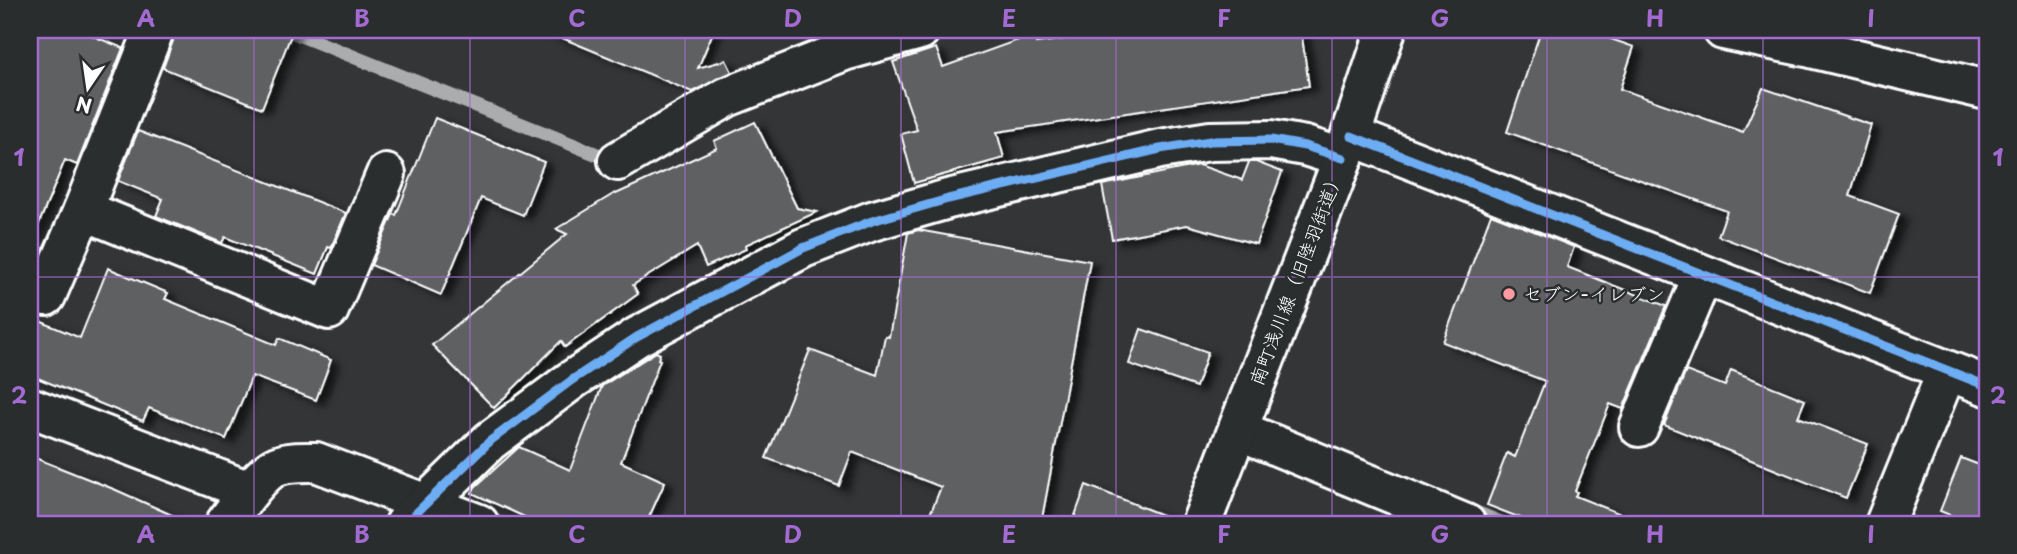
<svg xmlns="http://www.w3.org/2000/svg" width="2017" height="554" viewBox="0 0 2017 554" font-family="'Playpen Sans','Klee One',sans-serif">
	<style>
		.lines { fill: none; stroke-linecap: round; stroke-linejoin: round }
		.stream { stroke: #abacad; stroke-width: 14 }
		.building { fill: #5f6162; stroke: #fff; stroke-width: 2; filter: url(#shadow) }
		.minor-casing { stroke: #fff; stroke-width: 44 }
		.minor { stroke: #2a2d2e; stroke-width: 38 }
		.cycleway-casing { stroke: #2a2d2e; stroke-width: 13 }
		.cycleway { stroke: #6dadf4; stroke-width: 9 }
		.grid { fill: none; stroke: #a36bd2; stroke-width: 2; stroke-opacity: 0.55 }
		.poi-dot { fill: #ff9aa2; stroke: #2a2d2e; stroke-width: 2.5 }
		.labels { text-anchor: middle; stroke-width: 5; stroke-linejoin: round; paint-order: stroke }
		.street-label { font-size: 19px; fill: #fff; stroke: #2a2d2e }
		.poi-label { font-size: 19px; fill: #fff; stroke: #2a2d2e; text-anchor: start }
		.neatline { fill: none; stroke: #a36bd2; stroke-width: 2.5 }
		.grid-label { font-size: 23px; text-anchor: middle; font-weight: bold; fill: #a36bd2 }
	</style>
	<defs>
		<filter id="shadow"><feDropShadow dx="8" dy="4.5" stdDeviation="3.5" flood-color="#0009"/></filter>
	</defs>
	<rect width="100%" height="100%" fill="#333536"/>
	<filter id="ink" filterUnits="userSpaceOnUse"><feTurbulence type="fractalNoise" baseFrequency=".0143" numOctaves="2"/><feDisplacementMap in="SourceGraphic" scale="14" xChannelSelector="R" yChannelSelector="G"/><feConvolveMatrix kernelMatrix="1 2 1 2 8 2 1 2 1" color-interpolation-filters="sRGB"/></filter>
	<g filter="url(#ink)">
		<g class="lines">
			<g class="stream">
				<path d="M 287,30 L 606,158"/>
				<path d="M 1467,509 L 1505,524"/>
			</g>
		</g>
		<g class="building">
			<path d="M 30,30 L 78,30 L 123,48 L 77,165 L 65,160 L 31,243 Z"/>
			<path d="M 174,30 L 293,30 L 262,108 L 163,68 L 173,41 Z"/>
			<path d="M 543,30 L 714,30 L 698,68 L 726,60 L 732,72 L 692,92 Z"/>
			<path d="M 1132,30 L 1301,30 L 1309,86 L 997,132 L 1004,158 L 914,183 L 901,134 L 917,130 L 893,62 L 936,48 L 943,67 L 1035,34 L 1036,43 Z"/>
			<path d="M 1541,30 L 1585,30 L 1634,47 L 1620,89 L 1743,132 L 1763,88 L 1871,125 L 1850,196 L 1899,214 L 1870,293 L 1718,236 L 1727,211 L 1507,132 Z"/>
			<path d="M 435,118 L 544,162 L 523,215 L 481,198 L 441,295 L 371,265 L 393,214 L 396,215 Z"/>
			<path d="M 755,122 L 797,208 L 817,212 L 745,245 L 746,249 L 706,267 L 697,246 L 633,285 L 638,294 L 565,347 L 561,341 L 494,408 L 432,345 L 567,234 L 556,229 L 615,193 L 616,194 L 717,148 L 714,141 Z"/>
			<path d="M 138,131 L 346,213 L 331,248 L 328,247 L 317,274 L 225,237 L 222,243 L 156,216 L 163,199 L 118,181 Z"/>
			<path d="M 1249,162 L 1256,162 L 1282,172 L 1256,244 L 1187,225 L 1112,239 L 1102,185 L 1199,165 L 1242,180 Z"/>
			<path d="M 1491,214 L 1574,247 L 1567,267 L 1666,306 L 1623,409 L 1610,404 L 1575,491 L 1577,492 L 1575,496 L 1641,522 L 1640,524 L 1536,524 L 1487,505 L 1507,453 L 1515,457 L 1545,381 L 1443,342 Z"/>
			<path d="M 918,230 L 1090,261 L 1041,524 L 926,524 L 941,487 L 852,452 L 839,486 L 766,458 L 810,350 L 877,375 L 885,336 L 889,337 L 908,233 Z"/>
			<path d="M 108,268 L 168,293 L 165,299 L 276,345 L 279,338 L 331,360 L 316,400 L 252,376 L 226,439 L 149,408 L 143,421 L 30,375 L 30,317 L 80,338 Z"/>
			<path d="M 1141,329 L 1208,352 L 1196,387 L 1129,364 Z"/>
			<path d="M 656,352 L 660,354 L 658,359 L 660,360 L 621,462 L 665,482 L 646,524 L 540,524 L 472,493 L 475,487 L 519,447 L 570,470 L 602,386 Z"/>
			<path d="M 1731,370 L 1805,400 L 1798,417 L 1868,444 L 1846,498 L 1664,425 L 1686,371 L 1725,386 Z"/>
			<path d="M 30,456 L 116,490 L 192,524 L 30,524 Z"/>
			<path d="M 1961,458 L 1987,468 L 1987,524 L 1972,524 L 1940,511 Z"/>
			<path d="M 1086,485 L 1180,522 L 1180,524 L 1072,524 Z"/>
		</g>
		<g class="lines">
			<defs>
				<g id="minor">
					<path d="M 1723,30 L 1811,48 L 1987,90"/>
					<path d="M 1351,136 L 1987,386"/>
					<path d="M 618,161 L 727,97 L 844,51 L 920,30"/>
					<path d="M 83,210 L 329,310 L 386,174"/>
					<path d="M 46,296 L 83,210 L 153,33 L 152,30"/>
					<path d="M 30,407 L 249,491"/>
					<path d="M 1639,427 L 1703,275"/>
					<path d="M 1238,430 L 1466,524"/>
					<path d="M 225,524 C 237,508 259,474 277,466 C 289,461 304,462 316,462 L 479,524"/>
					<path d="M 405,524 L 490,441 L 572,380 L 637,337 L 803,248 L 872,221 L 948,199 L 1160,149 L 1210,141 L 1271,140 L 1305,146 L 1343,158"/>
					<path d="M 1201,524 L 1343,158 L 1386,30"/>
					<path d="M 1885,524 L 1947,371"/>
				</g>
			</defs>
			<use href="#minor" class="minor-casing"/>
			<use href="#minor" class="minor"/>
			<defs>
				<g id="cycleway">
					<path d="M 1351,136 L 1987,386"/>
					<path d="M 405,524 L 490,441 L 572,380 L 637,337 L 803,248 L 872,221 L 948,199 L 1160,149 L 1210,141 L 1271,140 L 1305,146 L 1343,158"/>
				</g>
			</defs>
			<use href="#cycleway" class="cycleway-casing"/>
			<use href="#cycleway" class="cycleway"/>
		</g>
	</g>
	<path class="grid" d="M 254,30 L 254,524M 470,30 L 470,524M 685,30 L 685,524M 901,30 L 901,524M 1116,30 L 1116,524M 1332,30 L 1332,524M 1547,30 L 1547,524M 1763,30 L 1763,524M 30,277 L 1987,277"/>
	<circle class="poi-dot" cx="1509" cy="294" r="7"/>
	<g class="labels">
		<g class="street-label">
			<text transform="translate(1296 278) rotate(-69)" y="7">南町浅川線（旧陸羽街道）</text>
		</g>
		<g class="poi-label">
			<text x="1523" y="301">セブン-イレブン</text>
		</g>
	</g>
	<rect width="2017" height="554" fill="none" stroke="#2a2d2e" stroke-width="77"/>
	<g transform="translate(88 88) rotate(193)" stroke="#2a2d2e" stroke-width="5" paint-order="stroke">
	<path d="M0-5L12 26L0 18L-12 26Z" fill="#ffffff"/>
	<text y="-10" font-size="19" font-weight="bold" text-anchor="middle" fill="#ffffff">N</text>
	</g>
	<rect x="38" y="38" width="1941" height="478" class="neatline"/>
	<g class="grid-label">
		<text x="146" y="27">A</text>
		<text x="362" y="27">B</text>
		<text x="577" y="27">C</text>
		<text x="793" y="27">D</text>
		<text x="1009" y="27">E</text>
		<text x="1224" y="27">F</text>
		<text x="1440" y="27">G</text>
		<text x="1655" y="27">H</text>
		<text x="1871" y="27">I</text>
		<text x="19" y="166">1</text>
		<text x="1998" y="166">1</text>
		<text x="19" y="404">2</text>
		<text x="1998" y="404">2</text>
		<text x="146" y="543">A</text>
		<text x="362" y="543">B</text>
		<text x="577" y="543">C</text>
		<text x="793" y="543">D</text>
		<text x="1009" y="543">E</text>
		<text x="1224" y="543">F</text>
		<text x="1440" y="543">G</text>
		<text x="1655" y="543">H</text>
		<text x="1871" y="543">I</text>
	</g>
</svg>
